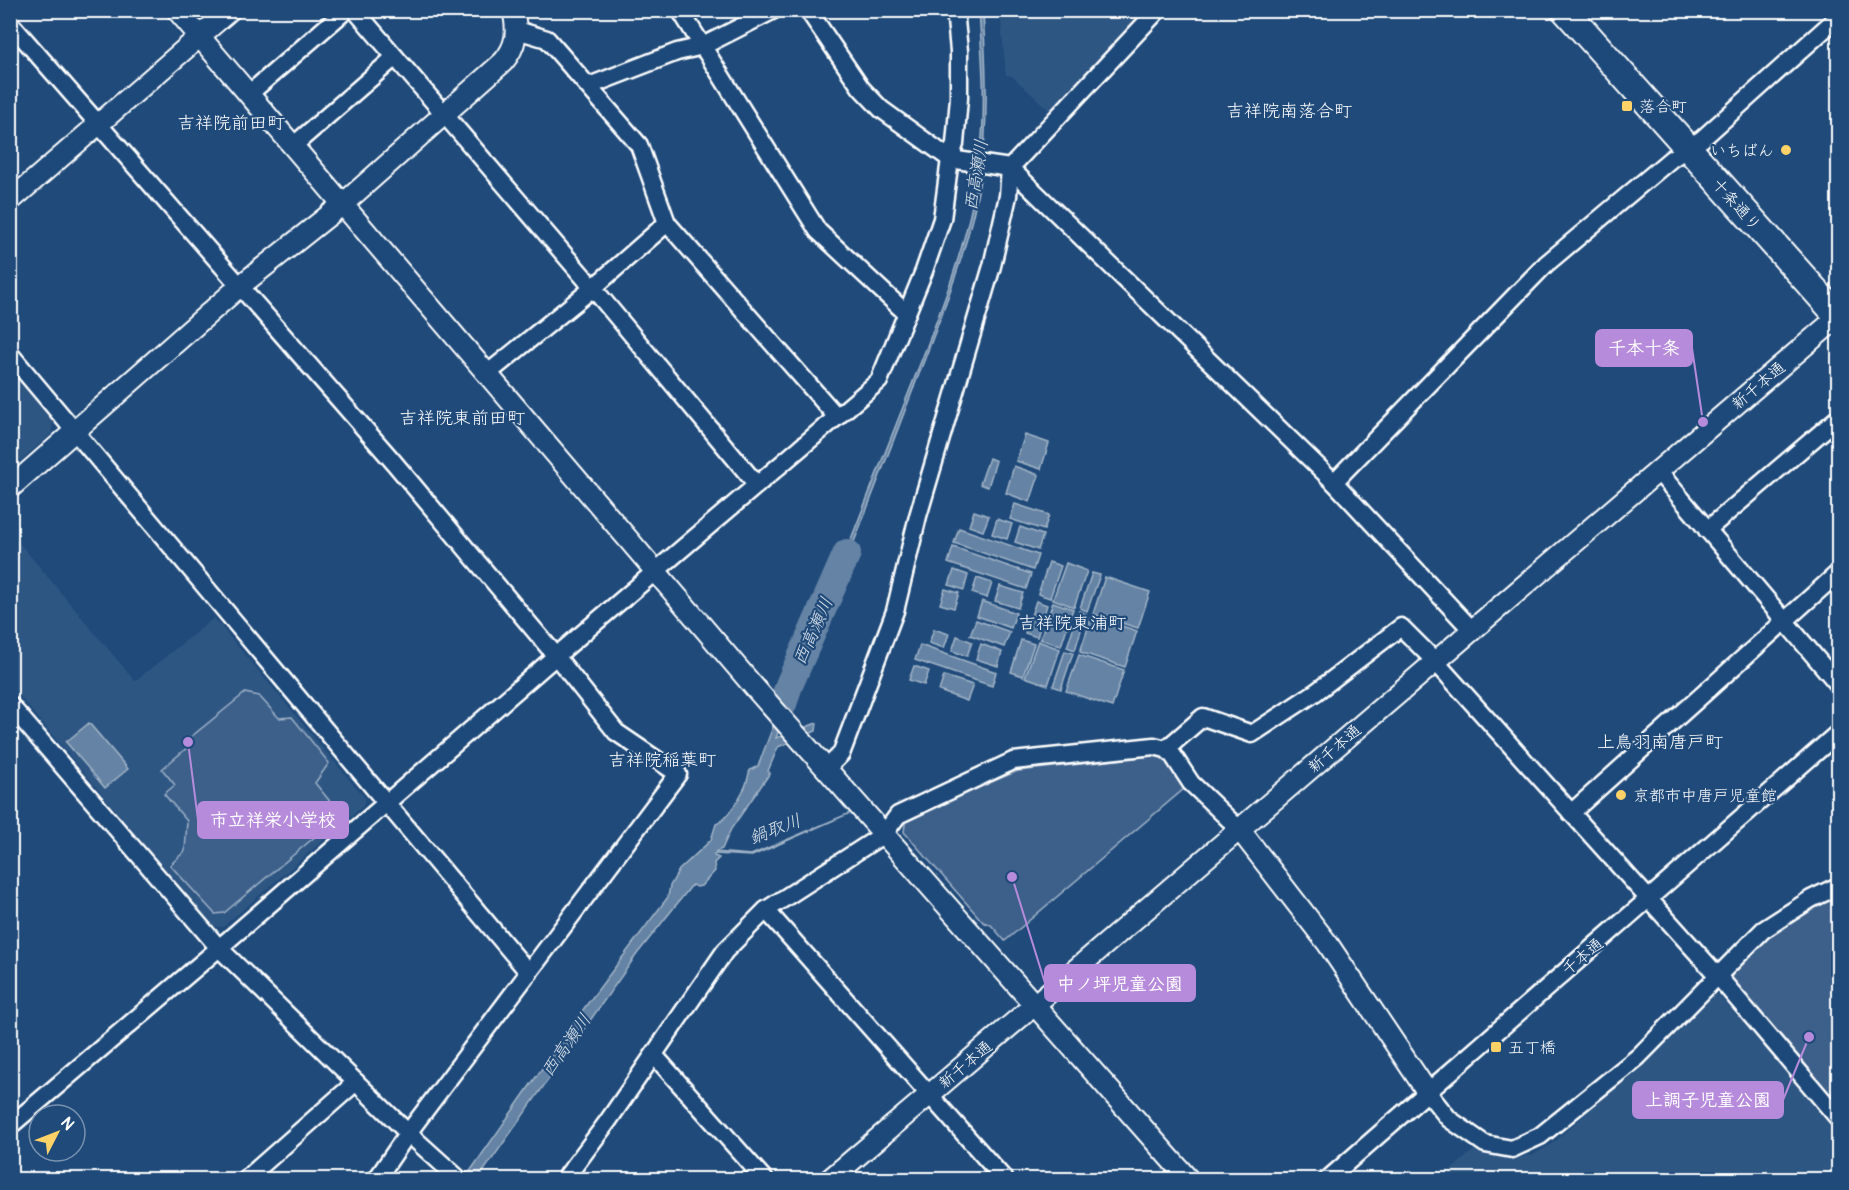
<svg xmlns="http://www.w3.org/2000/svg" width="1849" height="1190" viewBox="0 0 1849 1190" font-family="Pangolin,'Klee One',sans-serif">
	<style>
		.built { fill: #2e5683 }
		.green { fill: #3c618b; stroke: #9eb0c5; stroke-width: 1.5 }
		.water { fill: #6583a4; stroke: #a3b5c8; stroke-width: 1.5 }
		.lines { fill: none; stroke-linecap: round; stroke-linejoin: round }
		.river { stroke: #6583a4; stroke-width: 28 }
		.minor-casing { stroke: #fff; stroke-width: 21 }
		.tertiary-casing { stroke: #fff; stroke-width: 24 }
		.primary-casing { stroke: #fff; stroke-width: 30 }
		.minor { stroke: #1f4a7a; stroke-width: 16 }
		.tertiary { stroke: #1f4a7a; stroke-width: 20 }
		.primary { stroke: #1f4a7a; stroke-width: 26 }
		.poi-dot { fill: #ffd166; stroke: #1f4a7a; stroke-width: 2 }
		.labels { text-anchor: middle; stroke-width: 4.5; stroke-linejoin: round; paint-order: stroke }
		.poi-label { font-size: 16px; fill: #fff; stroke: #1f4a7a; text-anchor: start }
		.street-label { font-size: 16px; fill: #fff; stroke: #1f4a7a }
		.neighbourhood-label { font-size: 18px; fill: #fff; stroke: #1f4a7a }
		.water-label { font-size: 18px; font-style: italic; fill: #d8e0e8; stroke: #1f4a7a }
		.leader { fill: none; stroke: #b68bdc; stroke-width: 2 }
		.callout-dot { fill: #b68bdc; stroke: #1f4a7a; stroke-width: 2 }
		.callout { fill: #b68bdc; stroke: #b68bdc; stroke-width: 2 }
		.callout-label { font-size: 18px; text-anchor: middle; font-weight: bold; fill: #fff }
	</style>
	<rect width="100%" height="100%" fill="#1f4a7a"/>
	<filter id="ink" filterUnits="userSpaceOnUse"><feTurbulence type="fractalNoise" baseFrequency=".0167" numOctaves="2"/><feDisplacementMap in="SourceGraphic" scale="12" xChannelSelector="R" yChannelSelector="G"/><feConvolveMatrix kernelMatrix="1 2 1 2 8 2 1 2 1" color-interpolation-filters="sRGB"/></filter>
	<g filter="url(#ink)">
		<g class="built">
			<path d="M 1000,11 L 1149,11 L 1051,112 L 1012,76 L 1006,75 Z"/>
			<path d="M 11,371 L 53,422 L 51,434 L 11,469 Z"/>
			<path d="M 10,532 L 135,681 L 214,618 L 365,798 L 363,806 L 223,927 L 213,926 L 11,686 Z"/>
			<path d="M 1709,995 L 1719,995 L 1838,1133 L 1838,1179 L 1435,1180 L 1448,1169 L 1450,1171 L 1475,1149 L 1508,1159 L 1533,1155 L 1553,1143 L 1639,1066 Z"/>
		</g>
		<g class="green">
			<path d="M 245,693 L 259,696 L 279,718 L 292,717 L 329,763 L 315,783 L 341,815 L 224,913 L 215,914 L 170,865 L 185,851 L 187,821 L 164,794 L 175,785 L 162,769 L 189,746 L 186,741 Z"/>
			<path d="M 1161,755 L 1166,757 L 1185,788 L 1005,941 L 991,925 L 983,922 L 904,832 L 906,817 L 1018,771 Z"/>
			<path d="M 1838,893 L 1838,1093 L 1827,1093 L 1730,982 L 1731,971 L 1771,931 Z"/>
		</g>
		<g class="water">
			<path d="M 979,11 L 983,11 C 986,65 989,120 981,174 C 971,243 944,309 919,374 C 893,442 867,510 840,577 C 817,631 794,683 776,738 L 817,723 L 816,731 L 778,747 L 768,771 L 770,773 L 731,829 L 722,849 L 715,852 L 751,855 L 850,813 L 752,856 L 714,854 L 714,856 L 719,858 L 714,863 L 715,871 L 701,886 L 697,887 L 692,885 L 637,954 L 478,1179 L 464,1180 L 585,1007 L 668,897 L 670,886 L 679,870 L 711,840 L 716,824 C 726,821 739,799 744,789 C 747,784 748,776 750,770 L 758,766 L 795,669 L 800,670 C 834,582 868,495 903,407 C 936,323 973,238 981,147 C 986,102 982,56 979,11 Z"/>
			<path d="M 1025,435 L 1049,443 L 1041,469 L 1016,461 Z"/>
			<path d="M 989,458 L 996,461 L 988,487 L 980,484 Z"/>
			<path d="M 1014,466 L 1039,475 L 1030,502 L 1006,493 Z"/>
			<path d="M 1015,504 L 1049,515 L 1044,530 L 1010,519 Z"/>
			<path d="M 974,511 L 989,516 L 983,531 L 969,526 Z"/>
			<path d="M 997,519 L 1012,524 L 1007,539 L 992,534 Z"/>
			<path d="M 1020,527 L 1043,535 L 1038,550 L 1015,542 Z"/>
			<path d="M 959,528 L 1038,555 L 1033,570 L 954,543 Z"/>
			<path d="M 953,547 L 1031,574 L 1026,589 L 948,563 Z"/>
			<path d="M 1049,562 L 1061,566 L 1050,598 L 1038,594 Z"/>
			<path d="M 1066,563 L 1087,571 L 1074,607 L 1053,599 Z"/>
			<path d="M 954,570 L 968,575 L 964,590 L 949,585 Z"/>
			<path d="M 1092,573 L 1100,575 L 1087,611 L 1080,608 Z"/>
			<path d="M 1105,577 L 1150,592 L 1138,628 L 1093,614 Z"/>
			<path d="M 977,578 L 992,583 L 987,598 L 972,593 Z"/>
			<path d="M 1000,586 L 1023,593 L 1018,608 L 995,601 Z"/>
			<path d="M 945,589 L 959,593 L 954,608 L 940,604 Z"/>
			<path d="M 982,601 L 1016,613 L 1011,628 L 977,616 Z"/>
			<path d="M 1036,601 L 1047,605 L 1037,637 L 1025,633 Z"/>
			<path d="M 1053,602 L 1073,609 L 1061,646 L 1040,639 Z"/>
			<path d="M 1079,611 L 1086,614 L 1075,650 L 1067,647 Z"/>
			<path d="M 1092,616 L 1137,631 L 1125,667 L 1080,652 Z"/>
			<path d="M 976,620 L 1010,632 L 1004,647 L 970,635 Z"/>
			<path d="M 934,629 L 949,634 L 944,648 L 929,643 Z"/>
			<path d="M 957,636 L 972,642 L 967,656 L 952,651 Z"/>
			<path d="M 1021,640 L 1034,644 L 1023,676 L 1011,672 Z"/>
			<path d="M 1038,641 L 1060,649 L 1048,685 L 1025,677 Z"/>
			<path d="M 981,644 L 1002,652 L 998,666 L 976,659 Z"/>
			<path d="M 920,645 L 996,672 L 992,686 L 915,660 Z"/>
			<path d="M 1065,651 L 1073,653 L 1061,689 L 1053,686 Z"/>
			<path d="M 1079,655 L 1124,670 L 1112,707 L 1066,691 Z"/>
			<path d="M 914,666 L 929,671 L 924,685 L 909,680 Z"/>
			<path d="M 944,676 L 973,685 L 967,701 L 939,691 Z"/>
			<path d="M 89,723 L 128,769 L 105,788 L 66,742 Z"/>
		</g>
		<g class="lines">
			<path class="river" d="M 783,704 L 789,685 L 847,553"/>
			<defs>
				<g id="minor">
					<path d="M 355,10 L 593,288 L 757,485"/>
					<path d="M 680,10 L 818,231 L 906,313"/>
					<path d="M 808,10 L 861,88 L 881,109 L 950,159 L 1010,168 L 1334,482 L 1471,629"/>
					<path d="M 10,23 L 391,459 L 556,656 L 616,732 L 678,774 L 408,1133 L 376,1180"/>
					<path d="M 517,30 L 547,39 L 639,145 L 667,223 L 837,417"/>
					<path d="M 589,86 L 677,52 L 703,46 L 774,10"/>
					<path d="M 249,94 L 346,10"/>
					<path d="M 293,146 L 395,57"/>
					<path d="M 10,354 L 529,973"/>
					<path d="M 487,374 L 593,288 L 667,223"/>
					<path d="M 1657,470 L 1838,684"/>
					<path d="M 1334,482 L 1546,264 L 1671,159 L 1702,139 L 1838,17"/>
					<path d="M 1707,530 L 1838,418"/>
					<path d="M 10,705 L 219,948 L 408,1133 L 460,1180"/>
					<path d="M 1166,749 L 1203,717 L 1252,734 L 1316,692 L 1401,627 L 1434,660 L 1717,975 L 1838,1118"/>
					<path d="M 826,769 L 841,754 L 895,611 L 918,516 L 992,266 L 1008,196 L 1010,168 L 1158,10"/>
					<path d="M 1571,813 L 1838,573"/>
					<path d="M 766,910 L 1005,1180"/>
					<path d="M 654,1055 L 765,1180"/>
					<path d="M 1428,1093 L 1449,1119 L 1485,1144 L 1512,1149 L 1540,1136 L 1638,1057 L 1763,930 L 1811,899 L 1838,886"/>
					<path d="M 10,1126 L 219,948 L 556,656 L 879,381 L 924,271 L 942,219 L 950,159 L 955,144 L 959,98 L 959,51 L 955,10"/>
					<path d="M 245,1180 L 356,1082"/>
					<path d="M 564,1180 L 608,1121 L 725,951 L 766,910 L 884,834 L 898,815 L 1013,761 L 1154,746 L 1166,749 L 1172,754 L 1191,783 L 1240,830"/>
					<path d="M 1327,1180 L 1838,733"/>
				</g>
				<g id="tertiary">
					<path d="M 177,10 L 755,688 L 1189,1180"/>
					<path d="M 10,201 L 230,10"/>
					<path d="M 10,488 L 240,286 L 343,204 L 503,62 C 517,46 518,31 513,10"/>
					<path d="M 1240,830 L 1328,944 L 1428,1093"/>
					<path d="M 829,1180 C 1167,894 1500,602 1838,317"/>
				</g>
				<path id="primary" d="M 1565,10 L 1838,316"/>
			</defs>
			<use href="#minor" class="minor-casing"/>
			<use href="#tertiary" class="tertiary-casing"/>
			<use href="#primary" class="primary-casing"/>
			<use href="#minor" class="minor"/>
			<use href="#tertiary" class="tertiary"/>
			<use href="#primary" class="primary"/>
		</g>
	</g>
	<g class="poi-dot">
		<rect x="1621" y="100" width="12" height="12" rx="3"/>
		<circle cx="1786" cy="150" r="6"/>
		<circle cx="1621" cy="795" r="6"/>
		<rect x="1490" y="1041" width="12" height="12" rx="3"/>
	</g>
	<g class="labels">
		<g class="poi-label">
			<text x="1639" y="112">落合町</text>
			<text x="1774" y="156" text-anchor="end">いちばん</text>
			<text x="1633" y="801">京都市中唐戸児童館</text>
			<text x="1508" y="1053">五丁橋</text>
		</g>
		<g class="street-label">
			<text transform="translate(1737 204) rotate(48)" y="6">十条通り</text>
			<text transform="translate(1758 385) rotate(-40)" y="6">新千本通</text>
			<text transform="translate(1334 748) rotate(-41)" y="6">新千本通</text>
			<text transform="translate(1582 956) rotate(-40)" y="6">千本通</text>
			<text transform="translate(965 1064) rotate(-40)" y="6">新千本通</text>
		</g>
		<g class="neighbourhood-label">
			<text x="1289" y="117">吉祥院南落合町</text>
			<text x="231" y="129">吉祥院前田町</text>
			<text x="462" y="424">吉祥院東前田町</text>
			<text x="1072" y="629">吉祥院東浦町</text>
			<text x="1660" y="748">上鳥羽南唐戸町</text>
			<text x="662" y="766">吉祥院稲葉町</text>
		</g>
		<g class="water-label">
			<text transform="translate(976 175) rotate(-81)" y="6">西高瀬川</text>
			<text transform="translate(813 631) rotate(-66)" y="6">西高瀬川</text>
			<text transform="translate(775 829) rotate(-21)" y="6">鍋取川</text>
			<text transform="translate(566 1045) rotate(-55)" y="6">西高瀬川</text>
		</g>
	</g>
	<path class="leader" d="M1703 422L1692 348M188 742L198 820M1012 877L1045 983M1809 1037L1783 1100"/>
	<g class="callout-dot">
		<circle cx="1703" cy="422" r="6"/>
		<circle cx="188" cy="742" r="6"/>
		<circle cx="1012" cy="877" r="6"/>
		<circle cx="1809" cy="1037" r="6"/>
	</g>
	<g class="callout">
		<rect x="1596" y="330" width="96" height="36" rx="6"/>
		<rect x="198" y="802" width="150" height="36" rx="6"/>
		<rect x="1045" y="965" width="150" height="36" rx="6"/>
		<rect x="1633" y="1082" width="150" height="36" rx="6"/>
	</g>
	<g class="callout-label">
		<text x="1644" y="354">千本十条</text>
		<text x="273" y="826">市立祥栄小学校</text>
		<text x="1120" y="990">中ノ坪児童公園</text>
		<text x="1708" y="1106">上調子児童公園</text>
	</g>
	<rect width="1849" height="1190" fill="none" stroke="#1f4a7a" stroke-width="36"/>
	<rect x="18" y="18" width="1813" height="1154" fill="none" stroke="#fff" stroke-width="2" filter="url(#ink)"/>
	<g transform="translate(57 1133) rotate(48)"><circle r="28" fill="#1f4a7a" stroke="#7992af" stroke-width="1.5"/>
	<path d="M0-4.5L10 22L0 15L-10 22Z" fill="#ffd166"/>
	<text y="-9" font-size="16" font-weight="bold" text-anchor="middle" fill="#ffffff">N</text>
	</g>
</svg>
